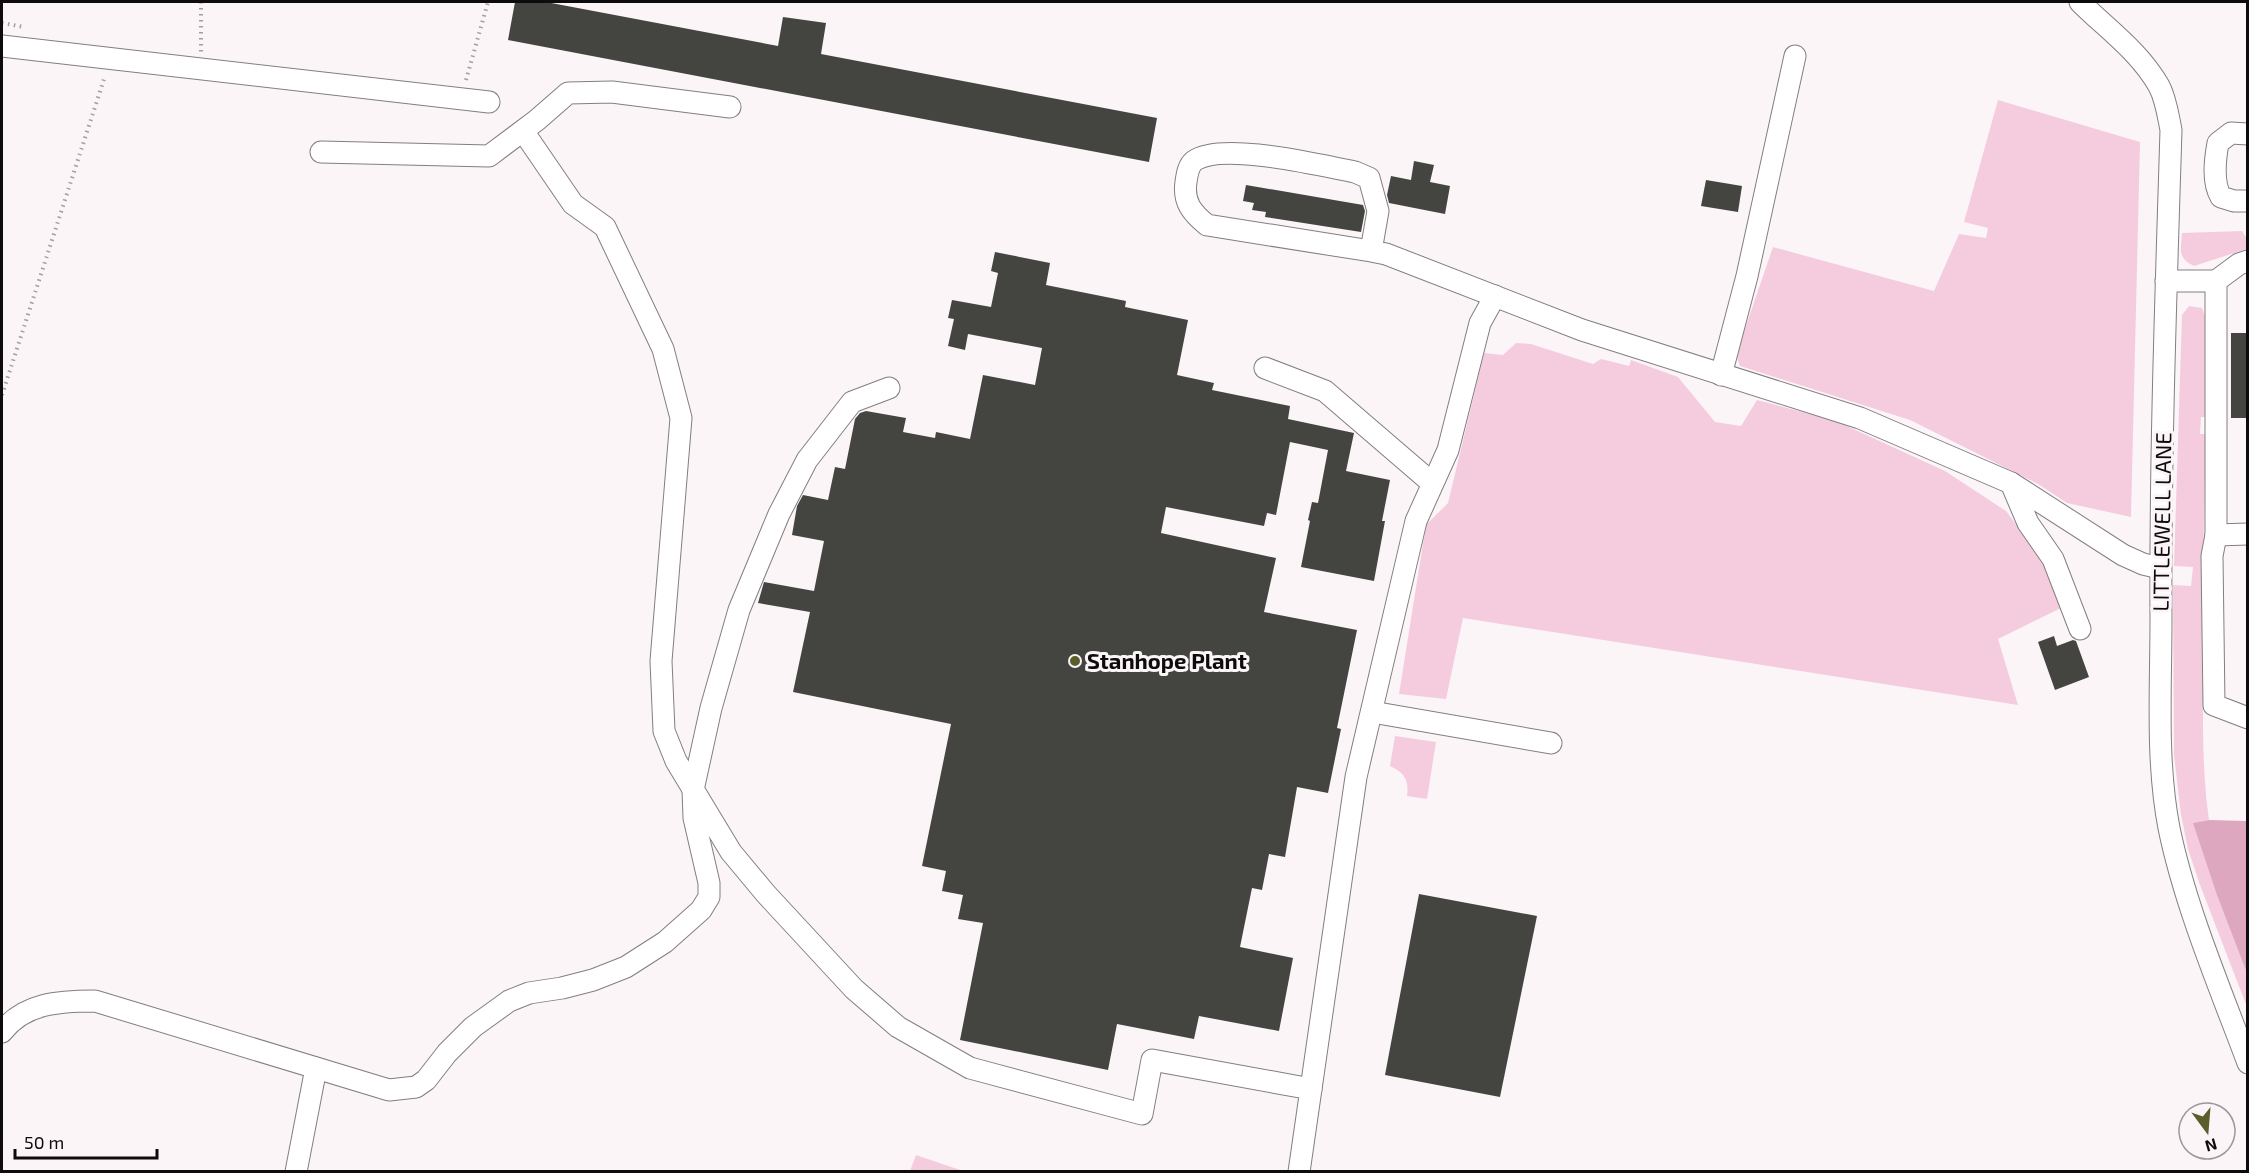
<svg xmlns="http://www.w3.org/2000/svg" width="2249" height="1173" viewBox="0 0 2249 1173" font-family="'Exo 2',sans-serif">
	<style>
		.green { fill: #f5ccde }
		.forest { fill: #dea7c0 }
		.building { fill: #444541 }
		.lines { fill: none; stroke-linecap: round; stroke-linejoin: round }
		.minor-casing { stroke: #837e80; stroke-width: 23 }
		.path { stroke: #a39fa1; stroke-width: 4; stroke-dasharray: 1.5 4.5; stroke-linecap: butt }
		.minor { stroke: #fff; stroke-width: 21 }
		.poi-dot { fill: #5b5e2c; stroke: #fbf5f8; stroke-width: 2 }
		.labels { text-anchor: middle; stroke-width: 6; stroke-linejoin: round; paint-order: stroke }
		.street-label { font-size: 22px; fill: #0d0b0c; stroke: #fbf5f8 }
		.poi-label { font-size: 22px; font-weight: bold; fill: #0d0b0c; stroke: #fbf5f8; text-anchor: start }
	</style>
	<rect width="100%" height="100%" fill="#fbf5f8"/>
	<g class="green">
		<path d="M 1998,100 L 2140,142 L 2131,517 L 2067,503 L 2038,484 L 1910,420 L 1740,366 L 1736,355 L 1773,247 L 1934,291 L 1959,234 L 1986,238 L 1988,228 L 1964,222 Z"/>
		<path d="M 2242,231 L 2247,239 L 2247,249 L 2194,266 C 2177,258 2181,250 2182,233 Z"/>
		<path d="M 2189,306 L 2202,308 L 2206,319 L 2206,417 L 2201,417 L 2200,434 L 2206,434 C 2204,514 2202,594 2203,674 C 2203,723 2202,772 2209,820 L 2194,823 L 2247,973 L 2247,1007 L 2200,885 L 2188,849 L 2181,815 L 2174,755 L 2173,585 L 2191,586 L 2193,567 L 2174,566 L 2182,315 Z"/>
		<path d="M 1516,343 L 1531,344 L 1593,364 L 1601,359 L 1629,366 L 1631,360 L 1678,377 L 1715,422 L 1741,426 L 1757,400 L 1836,421 L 1945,471 L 2006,511 L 2051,571 L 2061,608 L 1998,639 L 2018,705 L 1463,618 L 1446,699 L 1399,694 L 1426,525 L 1448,503 L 1484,353 L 1503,355 Z"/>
		<path d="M 1395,736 L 1436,742 L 1427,799 L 1407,796 C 1409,780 1405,773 1390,766 Z"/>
		<path d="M 916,1155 L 963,1171 L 910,1171 Z"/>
	</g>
	<path class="forest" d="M 2209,820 L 2247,821 L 2247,973 L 2217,895 L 2193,823 Z"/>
	<g class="building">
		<path d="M 515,2 L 546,2 L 778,46 L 783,17 L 826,23 L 821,54 L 1157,118 L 1149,162 L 508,40 Z"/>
		<path d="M 1414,161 L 1434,165 L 1430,182 L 1450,186 L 1445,214 L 1389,203 L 1387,195 L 1391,176 L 1411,180 Z"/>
		<path d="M 1706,180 L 1742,186 L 1738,212 L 1701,206 Z"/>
		<path d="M 1246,185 L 1363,205 L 1365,211 L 1361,232 L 1265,217 L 1266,212 L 1252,210 L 1254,203 L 1243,201 Z"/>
		<path d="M 995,252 L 1050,263 L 1046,285 L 1126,301 L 1125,307 L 1188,320 L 1177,375 L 1214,383 L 1212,390 L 1290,406 L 1288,419 L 1354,433 L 1346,471 L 1390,480 L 1382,521 L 1385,521 L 1374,581 L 1301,567 L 1310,521 L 1308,520 L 1312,502 L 1318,503 L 1328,450 L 1290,442 L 1276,515 L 1267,513 L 1264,526 L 1166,507 L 1161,533 L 1276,558 L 1264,612 L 1357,630 L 1337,728 L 1341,729 L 1328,793 L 1297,787 L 1285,857 L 1269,854 L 1262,890 L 1252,888 L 1240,947 L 1293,958 L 1279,1031 L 1199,1016 L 1194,1039 L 1117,1024 L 1108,1070 L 960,1040 L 983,923 L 958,919 L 963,895 L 942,891 L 946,871 L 922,866 L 951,724 L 793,692 L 810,612 L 758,603 L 764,582 L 814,591 L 824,541 L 792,535 L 797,506 L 803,495 L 828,500 L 835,467 L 845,469 L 855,419 L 860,413 L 866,411 L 906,418 L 903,432 L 935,438 L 936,432 L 970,439 L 983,375 L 1035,385 L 1042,348 L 968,334 L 965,350 L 948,346 L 954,319 L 948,318 L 952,300 L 991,307 L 998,273 L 991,271 Z"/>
		<rect x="2231" y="333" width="16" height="85"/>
		<path d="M 2054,636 L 2057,646 L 2073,640 L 2076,641 L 2089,677 L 2055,690 L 2038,642 Z"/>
		<path d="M 1419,894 L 1537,916 L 1500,1097 L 1385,1075 Z"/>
	</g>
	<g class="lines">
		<defs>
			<g id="minor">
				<path d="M 2080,2 C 2107,29 2139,51 2159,86 C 2166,99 2168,115 2171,130 C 2166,293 2160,457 2161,620 C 2161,688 2156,761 2169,828 C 2185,906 2220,988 2248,1063"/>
				<path d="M 2,46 L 489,102"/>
				<path d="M 523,131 L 573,204 L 605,227 L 663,349 L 681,418 L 661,661 L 664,731 L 676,761 L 731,852 L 766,894 L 854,989 L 898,1027 L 970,1068 L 1142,1114 L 1152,1060 L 1311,1089"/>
				<path d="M 2248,134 L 2231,133 L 2218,143 C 2215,160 2212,182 2221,197 L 2234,201 L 2248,201"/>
				<path d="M 321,152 L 489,156 L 537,120 L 568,93 L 612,92 L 730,107"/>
				<path d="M 1371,251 L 1378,211 L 1369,178 L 1355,172 C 1322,166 1222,141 1194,161 C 1188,166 1187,175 1186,182 C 1183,202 1192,213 1207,225 L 1371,251 L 1386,254 L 1582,330 L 1860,418 L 2011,483 L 2123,555 L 2143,564 L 2160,568"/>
				<path d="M 2166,281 L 2216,281 L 2216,535 L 2248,534"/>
				<path d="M 2216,281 L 2239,264 L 2248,261"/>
				<path d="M 1265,368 L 1325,391 L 1432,483"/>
				<path d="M 1721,375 L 1747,276 L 1795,56"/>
				<path d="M 2011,483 L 2028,523 L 2053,559 L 2080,629"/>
				<path d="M 2216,535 L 2212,556 L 2214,705 L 2248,718"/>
				<path d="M 1372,712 L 1551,743"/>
				<path d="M 2,1032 C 24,1003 59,1001 95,1001 L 389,1090 L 416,1087 L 426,1080 L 447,1053 L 473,1027 L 509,1001 L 529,993 L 562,988 L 593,980 L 626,967 L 665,942 L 701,910 L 709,897 L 709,883 L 694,818 L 693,790 L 711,708 L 739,610 L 779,514 L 807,460 L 852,402 L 889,388"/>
				<path d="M 296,1172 L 316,1068"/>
				<path d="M 1299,1172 L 1356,777 L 1416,521 L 1448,450 L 1480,323 L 1495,296"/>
			</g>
		</defs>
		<use href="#minor" class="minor-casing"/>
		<g class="path">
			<path d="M 201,2 L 201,52"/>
			<path d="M 2,23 L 24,27"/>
			<path d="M 466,80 L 488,2"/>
			<path d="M 2,395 L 105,76"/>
		</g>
		<use href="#minor" class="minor"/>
	</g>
	<circle class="poi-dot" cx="1075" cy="661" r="6"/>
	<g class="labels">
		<g class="street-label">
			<text transform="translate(2162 522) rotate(-89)" y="8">LITTLEWELL LANE</text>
		</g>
		<g class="poi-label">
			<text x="1087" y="669">Stanhope Plant</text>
		</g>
	</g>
	<rect width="2249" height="1173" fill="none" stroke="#0d0b0c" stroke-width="6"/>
	<g transform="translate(2207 1131) rotate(164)"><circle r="28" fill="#fbf5f8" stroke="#9c979a" stroke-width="1.5"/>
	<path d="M0-4.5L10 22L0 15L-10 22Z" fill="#5b5e2c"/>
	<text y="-9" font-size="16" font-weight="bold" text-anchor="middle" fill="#0d0b0c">N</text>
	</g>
	<path d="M15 1149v9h142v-9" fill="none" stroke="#0d0b0c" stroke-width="3"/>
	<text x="24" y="1149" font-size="18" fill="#0d0b0c" stroke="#fbf5f8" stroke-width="4.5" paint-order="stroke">50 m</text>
</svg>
